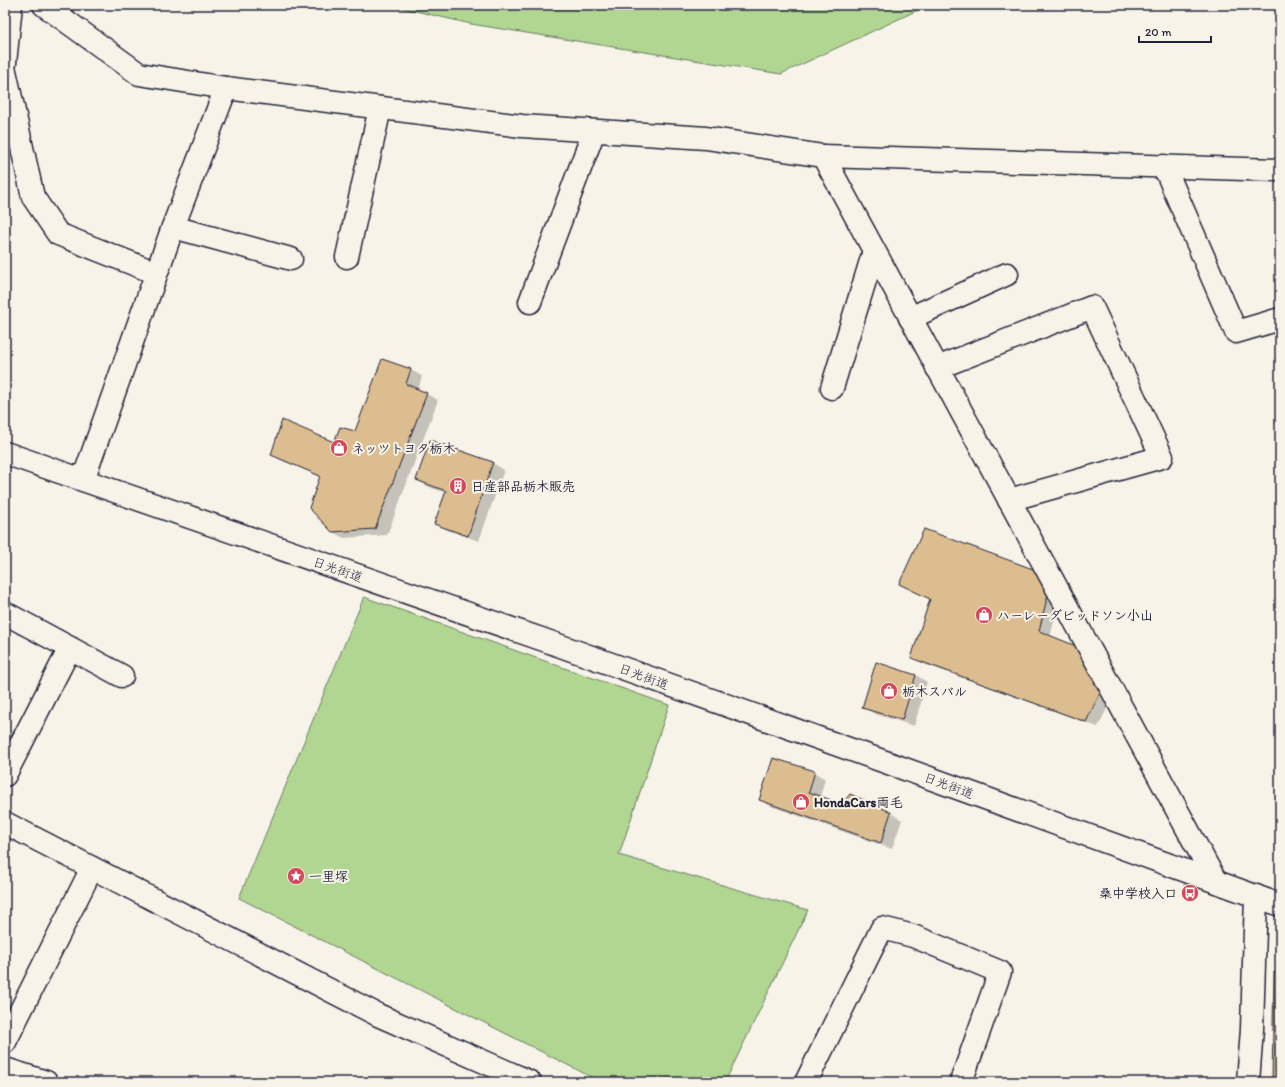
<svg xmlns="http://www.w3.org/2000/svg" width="1285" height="1087" viewBox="0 0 1285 1087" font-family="Itim,'Klee One',sans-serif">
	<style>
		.green { fill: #b1d691; stroke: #6a7c66 }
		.shadow { fill: #0003 }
		.building { fill: #dcbd8f; stroke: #22223b }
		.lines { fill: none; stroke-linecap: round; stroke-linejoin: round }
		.minor-casing { stroke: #22223b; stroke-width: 25 }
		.highway-casing { stroke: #22223b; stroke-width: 25 }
		.minor { stroke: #f7f3e8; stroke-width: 22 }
		.highway { stroke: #f7f3e8; stroke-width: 22 }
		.labels { text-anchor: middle; stroke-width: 4; stroke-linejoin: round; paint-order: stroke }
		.poi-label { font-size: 13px; font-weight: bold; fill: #22223b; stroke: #f7f3e8; text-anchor: start }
		.street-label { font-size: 13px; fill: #22223b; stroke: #f7f3e8 }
	</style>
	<rect width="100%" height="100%" fill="#f7f3e8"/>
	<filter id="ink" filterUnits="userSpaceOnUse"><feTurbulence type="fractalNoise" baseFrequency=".025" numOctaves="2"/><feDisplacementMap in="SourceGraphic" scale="8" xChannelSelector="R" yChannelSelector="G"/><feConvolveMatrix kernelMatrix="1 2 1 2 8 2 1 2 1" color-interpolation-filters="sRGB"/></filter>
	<g filter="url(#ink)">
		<g class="green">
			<path d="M 390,5 L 919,5 L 920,9 L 781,74 L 471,24 Z"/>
			<path d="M 364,597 L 669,705 L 619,855 L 808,910 L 725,1082 L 601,1082 L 239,898 Z"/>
		</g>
		<g class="shadow">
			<path d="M 383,361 L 411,370 L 422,376 L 418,390 L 438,400 L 387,535 L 344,538 L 332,532 L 321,477 L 283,461 L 272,454 L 334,443 L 356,432 Z"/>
			<path d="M 431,441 L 493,463 L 504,470 L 479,541 L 447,530 L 436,523 L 446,493 L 429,487 L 417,480 Z"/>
			<path d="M 924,531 L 1060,597 L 1050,637 L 1112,698 L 1098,727 L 924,664 L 912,658 L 931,599 L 900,584 Z"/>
			<path d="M 916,675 L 927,682 L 914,726 L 875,714 L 864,708 Z"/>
			<path d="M 814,772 L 825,779 L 820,797 L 843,805 L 850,795 L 891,813 L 902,820 L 892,849 L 771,806 L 760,800 Z"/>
		</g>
		<g class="building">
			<path d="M 382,359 L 411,369 L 406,384 L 427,393 L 375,529 L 332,532 L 309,508 L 320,476 L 271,455 L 282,420 L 334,442 L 340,427 L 355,431 Z"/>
			<path d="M 430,440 L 493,462 L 468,536 L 434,524 L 446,491 L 416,480 Z"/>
			<path d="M 924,529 L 1041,572 L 1049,590 L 1039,631 L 1081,648 L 1101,691 L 1086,722 L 911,658 L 930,599 L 899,584 Z"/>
			<path d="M 876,662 L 916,675 L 902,720 L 862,708 Z"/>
			<path d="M 773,758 L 815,771 L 809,792 L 842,804 L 850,794 L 891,812 L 881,843 L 759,800 Z"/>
			<path d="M 1274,972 L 1280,973 L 1280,1082 L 1272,1082 Z"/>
		</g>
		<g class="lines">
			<defs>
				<g id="minor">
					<path d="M 44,5 L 139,74 L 226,88 L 522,126 L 706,138 L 823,156 L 1280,170"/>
					<path d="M 5,63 L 11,5"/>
					<path d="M 5,71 L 33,197 L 58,234 L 156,273"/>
					<path d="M 823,156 L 1216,882"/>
					<path d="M 1164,166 L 1236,332 L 1280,319"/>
					<path d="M 173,227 L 226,88"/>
					<path d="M 347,257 L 380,108"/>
					<path d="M 530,302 L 594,131"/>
					<path d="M 910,318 L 1007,274"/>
					<path d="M 937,368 L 1092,307 L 1162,457 L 1009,500"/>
					<path d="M 832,388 L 874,251"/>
					<path d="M 83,480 L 173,227 L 291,259"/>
					<path d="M 5,613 L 122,676"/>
					<path d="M 5,775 L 70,648"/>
					<path d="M 5,823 L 378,1015 L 530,1082"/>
					<path d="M 5,1042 L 92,868"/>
					<path d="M 5,1069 L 46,1082"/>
					<path d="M 806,1082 L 882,928 L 913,936 L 1000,972 L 961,1082"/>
					<path d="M 1248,1082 L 1252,1029 L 1256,896"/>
				</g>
				<path id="highway" d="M 5,453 L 544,640 L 891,764 L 1280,905"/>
			</defs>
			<use href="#minor" class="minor-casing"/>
			<use href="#highway" class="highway-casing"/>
			<use href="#minor" class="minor"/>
			<use href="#highway" class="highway"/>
		</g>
	</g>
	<defs>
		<symbol id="shop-disc" viewBox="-11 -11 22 22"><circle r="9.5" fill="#d1495b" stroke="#f7f3e8"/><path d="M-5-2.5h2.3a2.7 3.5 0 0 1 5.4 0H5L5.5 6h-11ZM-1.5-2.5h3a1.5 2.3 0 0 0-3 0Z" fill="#fff"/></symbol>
		<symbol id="building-disc" viewBox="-11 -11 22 22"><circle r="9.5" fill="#d1495b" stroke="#f7f3e8"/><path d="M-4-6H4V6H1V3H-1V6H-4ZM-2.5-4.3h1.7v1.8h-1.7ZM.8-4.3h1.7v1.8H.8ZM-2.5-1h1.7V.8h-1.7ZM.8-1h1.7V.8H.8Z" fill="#fff"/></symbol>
		<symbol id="sight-disc" viewBox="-11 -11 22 22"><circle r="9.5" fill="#d1495b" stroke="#f7f3e8"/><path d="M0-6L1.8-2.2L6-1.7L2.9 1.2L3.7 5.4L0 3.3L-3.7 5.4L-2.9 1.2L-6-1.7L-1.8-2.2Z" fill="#fff"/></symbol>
		<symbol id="bus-disc" viewBox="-11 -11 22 22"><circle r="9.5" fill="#d1495b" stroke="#f7f3e8"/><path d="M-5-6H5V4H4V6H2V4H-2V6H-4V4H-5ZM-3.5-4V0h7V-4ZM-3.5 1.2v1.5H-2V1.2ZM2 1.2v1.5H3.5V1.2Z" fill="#fff"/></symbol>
	</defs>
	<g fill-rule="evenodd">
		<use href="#shop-disc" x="329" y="438" width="20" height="20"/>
		<use href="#building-disc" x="448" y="476" width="20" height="20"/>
		<use href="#shop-disc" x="974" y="605" width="20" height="20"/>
		<use href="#shop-disc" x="879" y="681" width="20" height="20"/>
		<use href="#shop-disc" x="791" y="792" width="20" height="20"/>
		<use href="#sight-disc" x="286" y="866" width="20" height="20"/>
		<use href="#bus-disc" x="1180" y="883" width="20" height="20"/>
	</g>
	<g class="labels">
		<g class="poi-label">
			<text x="352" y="453">ネッツトヨタ栃木</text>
			<text x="471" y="491">日産部品栃木販売</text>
			<text x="997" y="620">ハーレーダビッドソン小山</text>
			<text x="902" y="696">栃木スバル</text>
			<text x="814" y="807">HondaCars両毛</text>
			<text x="309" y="881">一里塚</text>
			<text x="1177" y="898" text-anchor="end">桑中学校入口</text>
		</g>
		<g class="street-label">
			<text transform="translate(338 569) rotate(19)" y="5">日光街道</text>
			<text transform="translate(644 676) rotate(20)" y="5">日光街道</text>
			<text transform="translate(949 785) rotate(20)" y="5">日光街道</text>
		</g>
	</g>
	<rect width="1285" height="1087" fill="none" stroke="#f7f3e8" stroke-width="20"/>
	<rect x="10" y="10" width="1265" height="1067" fill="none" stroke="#22223b" stroke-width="1.5" filter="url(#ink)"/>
	<path d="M1139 36v6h72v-6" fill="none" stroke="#22223b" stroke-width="2"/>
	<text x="1145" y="36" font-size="12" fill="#22223b" stroke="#f7f3e8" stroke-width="3" paint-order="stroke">20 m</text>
</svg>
